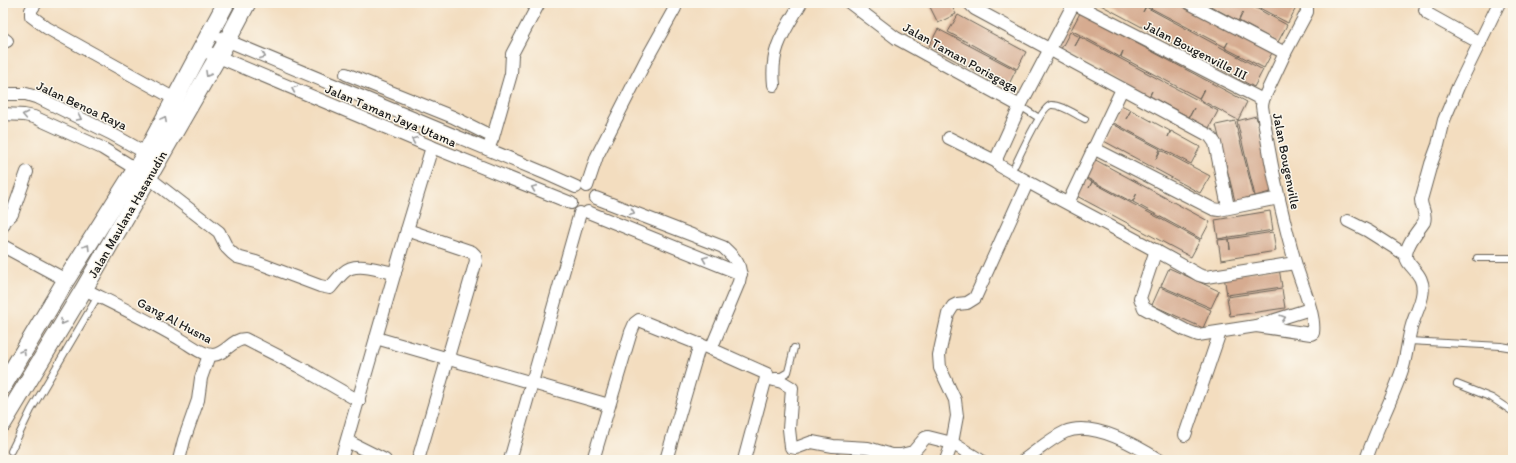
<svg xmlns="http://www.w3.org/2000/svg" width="1516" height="463" viewBox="0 0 1516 463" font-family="Itim,sans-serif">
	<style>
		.building { fill: #d6ab90 }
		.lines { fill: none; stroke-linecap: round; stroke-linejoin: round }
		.lane-casing { stroke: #676055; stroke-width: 8 }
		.street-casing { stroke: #676055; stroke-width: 14 }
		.secondary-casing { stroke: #676055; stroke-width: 19 }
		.lane { stroke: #fff; stroke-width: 6 }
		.street { stroke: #fff; stroke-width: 12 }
		.secondary { stroke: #fff; stroke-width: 17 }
		.oneway { stroke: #999 }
		.labels { text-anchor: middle; stroke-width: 3; stroke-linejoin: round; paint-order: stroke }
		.street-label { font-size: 13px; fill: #1c1c1c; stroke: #fbf7ec }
	</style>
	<rect width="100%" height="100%" fill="#fbf7ec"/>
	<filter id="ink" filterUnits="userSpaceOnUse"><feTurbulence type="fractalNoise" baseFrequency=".025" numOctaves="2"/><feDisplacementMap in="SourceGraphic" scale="8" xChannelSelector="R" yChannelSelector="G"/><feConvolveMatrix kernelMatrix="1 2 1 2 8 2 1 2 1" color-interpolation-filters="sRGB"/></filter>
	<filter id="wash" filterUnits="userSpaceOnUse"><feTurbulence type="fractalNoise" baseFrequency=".012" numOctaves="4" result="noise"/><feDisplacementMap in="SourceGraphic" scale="16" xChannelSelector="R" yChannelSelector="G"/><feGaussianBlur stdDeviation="0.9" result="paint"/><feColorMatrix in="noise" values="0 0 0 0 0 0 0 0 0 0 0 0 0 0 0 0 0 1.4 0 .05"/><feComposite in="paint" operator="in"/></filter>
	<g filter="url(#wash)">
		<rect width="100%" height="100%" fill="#f3ddbf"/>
		<g id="blocks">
			<g class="building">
				<path d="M 928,3 L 950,3 L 956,14 L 938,23 Z"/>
				<path d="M 1097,3 L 1138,3 L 1145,7 L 1143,12 L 1146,7 L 1263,70 L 1254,87 Z"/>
				<path d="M 1141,3 L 1183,3 L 1273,51 L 1264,68 L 1225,48 L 1228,42 L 1225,47 Z"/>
				<path d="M 1205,3 L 1247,3 L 1287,25 L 1278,42 L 1239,21 L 1243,12 L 1238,21 Z"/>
				<path d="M 1250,3 L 1291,3 L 1297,6 L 1288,23 Z"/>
				<path d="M 1080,13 L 1247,102 L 1238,120 L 1199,99 L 1204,89 L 1199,98 L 1121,57 L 1123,51 L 1120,57 L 1071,30 Z"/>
				<path d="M 958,15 L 1026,52 L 1017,69 L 948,32 Z"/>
				<path d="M 938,29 L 1016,70 L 1007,88 L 968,67 L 970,61 L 967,67 L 929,46 Z"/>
				<path d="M 1070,32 L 1080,37 L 1075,46 L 1080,37 L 1218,111 L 1209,128 L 1189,118 L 1194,108 L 1189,117 L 1150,96 L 1152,91 L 1149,96 L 1061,49 Z"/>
				<path d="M 1121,105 L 1131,110 L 1126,119 L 1131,110 L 1170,131 L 1168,137 L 1171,131 L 1200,147 L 1191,164 L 1112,122 Z"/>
				<path d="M 1256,116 L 1274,191 L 1255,196 L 1237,121 Z"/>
				<path d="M 1235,121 L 1254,196 L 1235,201 L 1216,125 Z"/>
				<path d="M 1111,123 L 1160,149 L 1156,159 L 1161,150 L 1210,176 L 1200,193 L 1102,140 Z"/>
				<path d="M 1092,158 L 1210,222 L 1201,239 L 1133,202 L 1137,193 L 1132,202 L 1083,176 Z"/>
				<path d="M 1082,177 L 1092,182 L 1089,188 L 1092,182 L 1200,240 L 1191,257 L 1073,194 Z"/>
				<path d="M 1270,211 L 1273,230 L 1218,239 L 1215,220 Z"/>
				<path d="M 1273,232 L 1276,251 L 1221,260 L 1218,240 L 1229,239 L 1230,249 L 1229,239 Z"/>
				<path d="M 1169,268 L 1219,291 L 1211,308 L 1161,286 Z"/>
				<path d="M 1279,268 L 1282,287 L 1227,295 L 1224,276 Z"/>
				<path d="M 1160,287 L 1211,310 L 1203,328 L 1152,305 Z"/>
				<path d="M 1282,289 L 1285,308 L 1230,316 L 1227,297 Z"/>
			</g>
		</g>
	</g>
	<g filter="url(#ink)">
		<use href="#blocks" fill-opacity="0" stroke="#676055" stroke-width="1"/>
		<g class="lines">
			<defs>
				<g id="lane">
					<path d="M 1020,106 L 1039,118"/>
					<path d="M 1015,165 C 1020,155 1042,106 1051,105 C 1062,104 1076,115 1085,119"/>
					<path d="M 1477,258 L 1513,258"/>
					<path d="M 1409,341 L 1501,346 L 1513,348"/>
					<path d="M 775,376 L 781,376 L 788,372 L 794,348"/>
					<path d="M 1457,384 L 1492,398 L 1513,412"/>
					<path d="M 11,451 L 31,410 L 98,296"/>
				</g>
				<g id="street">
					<path d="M 36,3 L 31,10 L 31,16 L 47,28 L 175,99"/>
					<path d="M 850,3 L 896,38 L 1020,106"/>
					<path d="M 969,3 L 975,9 L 1210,136 L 1215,143 L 1228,207"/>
					<path d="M 1073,3 L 1263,100"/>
					<path d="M 1189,3 L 1285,53"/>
					<path d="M 1428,3 L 1425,10 L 1428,14 L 1480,43"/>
					<path d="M 3,38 L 7,41"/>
					<path d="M 221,38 L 547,174 L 576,187"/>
					<path d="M 202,50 L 432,147 L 571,203"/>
					<path d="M 346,74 L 453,117 L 493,137 L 488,149"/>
					<path d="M 774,85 C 770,48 784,32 801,3"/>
					<path d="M 3,94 L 26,94 L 39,98 L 110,133 L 146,153"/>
					<path d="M 3,114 L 24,115 L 34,117 L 102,148 L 136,169"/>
					<path d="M 493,137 L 511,74 L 512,54 L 539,3"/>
					<path d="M 949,138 L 997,162 L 1000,166 C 1065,204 1134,237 1199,275 L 1206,277 L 1295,263"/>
					<path d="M 1093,148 L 1213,209 L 1219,210 L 1279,198"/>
					<path d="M 997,162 L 997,157 L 1020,106 L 1074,3"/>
					<path d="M 148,177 L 219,232 L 227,248 L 232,253 L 237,257 L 256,262 L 320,286 L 330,288 C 334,283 338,278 343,273 C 356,260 378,271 395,273"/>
					<path d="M 587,186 L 597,156 L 646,60 L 675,8"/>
					<path d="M 596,198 L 723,247 C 735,258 743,265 739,282 L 711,349"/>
					<path d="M 1068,203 L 1122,89"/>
					<path d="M 588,212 L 741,274"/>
					<path d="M 1348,221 L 1368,231 L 1406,255"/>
					<path d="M 3,226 L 5,221 L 12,214 L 27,172"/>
					<path d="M 407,230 L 472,252 L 475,255 L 476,261 L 418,460"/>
					<path d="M 3,246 L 66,280"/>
					<path d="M 1156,250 L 1140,298 L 1144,308 L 1185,330 L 1198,335 L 1256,326 L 1310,309"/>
					<path d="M 84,289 C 118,306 152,322 185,342 C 193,347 203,355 213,355 C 226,354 232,339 245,339 L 298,366 L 359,401"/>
					<path d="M 1256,326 L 1311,334 L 1313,333 C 1316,314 1300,281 1295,262 C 1281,212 1269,158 1262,106 L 1263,100 L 1285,53 L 1307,12 L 1307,8 L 1304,3"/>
					<path d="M 376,338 L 609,405"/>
					<path d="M 766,378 L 782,382 L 792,388 L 789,429 L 791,447 L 796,448 L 812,442 L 833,446 L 868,448 L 892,455 L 901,455 L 913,452 L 925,438 L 928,437 L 952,443 L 980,460"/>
					<path d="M 1185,435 L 1220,332"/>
					<path d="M 347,441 L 385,460"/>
					<path d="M 179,460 L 184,440 L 198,400 L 201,378 L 209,355"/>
					<path d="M 341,460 L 407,230 L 432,147"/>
					<path d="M 510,460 L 580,213"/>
					<path d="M 593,460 L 631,332 L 635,323 L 639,320 L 711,349 L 767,374 L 744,460"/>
					<path d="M 666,460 L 700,344"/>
					<path d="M 946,460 L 952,443 L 957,416 L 955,400 L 940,368 L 939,355 L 948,314 L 953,306 L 957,304 L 967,303 L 975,298 L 1027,183"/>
					<path d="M 1024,460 C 1037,451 1050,439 1065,432 C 1092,420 1137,446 1159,460"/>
					<path d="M 1366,460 C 1376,428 1393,399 1403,367 C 1407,353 1408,338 1412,325 C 1415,315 1420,306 1422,296 C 1427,273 1406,267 1406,256 C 1406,244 1418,231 1424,222 C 1427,213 1421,208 1421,200 L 1431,164 L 1438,145 L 1444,120 L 1458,87 L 1499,3"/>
				</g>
				<g id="secondary">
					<path d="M 3,386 L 66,280 L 146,153 L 226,3"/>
					<path d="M 3,423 L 84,289 L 227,41 L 247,3"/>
				</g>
			</defs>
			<use href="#lane" class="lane-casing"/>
			<use href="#street" class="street-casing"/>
			<use href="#secondary" class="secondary-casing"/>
			<use href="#lane" class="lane"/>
			<use href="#street" class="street"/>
			<use href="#secondary" class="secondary"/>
		</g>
		<defs><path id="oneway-chevron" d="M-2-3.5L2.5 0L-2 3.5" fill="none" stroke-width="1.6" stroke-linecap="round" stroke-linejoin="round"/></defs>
		<g class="oneway">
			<use href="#oneway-chevron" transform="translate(263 56) rotate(23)"/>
			<use href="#oneway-chevron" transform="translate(208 74) rotate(120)"/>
			<use href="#oneway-chevron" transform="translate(294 89) rotate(-157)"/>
			<use href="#oneway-chevron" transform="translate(25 115) rotate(-169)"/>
			<use href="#oneway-chevron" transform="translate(79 118) rotate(26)"/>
			<use href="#oneway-chevron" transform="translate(164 119) rotate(-62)"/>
			<use href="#oneway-chevron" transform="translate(414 140) rotate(-157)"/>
			<use href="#oneway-chevron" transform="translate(534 188) rotate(-158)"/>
			<use href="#oneway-chevron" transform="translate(632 212) rotate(21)"/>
			<use href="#oneway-chevron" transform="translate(87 247) rotate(-58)"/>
			<use href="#oneway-chevron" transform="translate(705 259) rotate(-158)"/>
			<use href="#oneway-chevron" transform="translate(1283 318) rotate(-17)"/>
			<use href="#oneway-chevron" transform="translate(63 322) rotate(121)"/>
			<use href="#oneway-chevron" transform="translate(23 352) rotate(-59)"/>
		</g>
	</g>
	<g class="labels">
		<g class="street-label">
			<text transform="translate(1196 50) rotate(27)" y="5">Jalan Bougenville III</text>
			<text transform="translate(961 57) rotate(29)" y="5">Jalan Taman Porisgaga</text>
			<text transform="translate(82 105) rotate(25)" y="5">Jalan Benoa Raya</text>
			<text transform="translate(391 115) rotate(23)" y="5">Jalan Taman Jaya Utama</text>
			<text transform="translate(1287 161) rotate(79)" y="5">Jalan Bougenville</text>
			<text transform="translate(127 214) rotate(-60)" y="5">Jalan Maulana Hasanudin</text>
			<text transform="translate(175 320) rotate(28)" y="5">Gang Al Husna</text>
		</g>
	</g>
	<rect width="1516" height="463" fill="none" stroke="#fbf7ec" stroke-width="16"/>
</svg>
